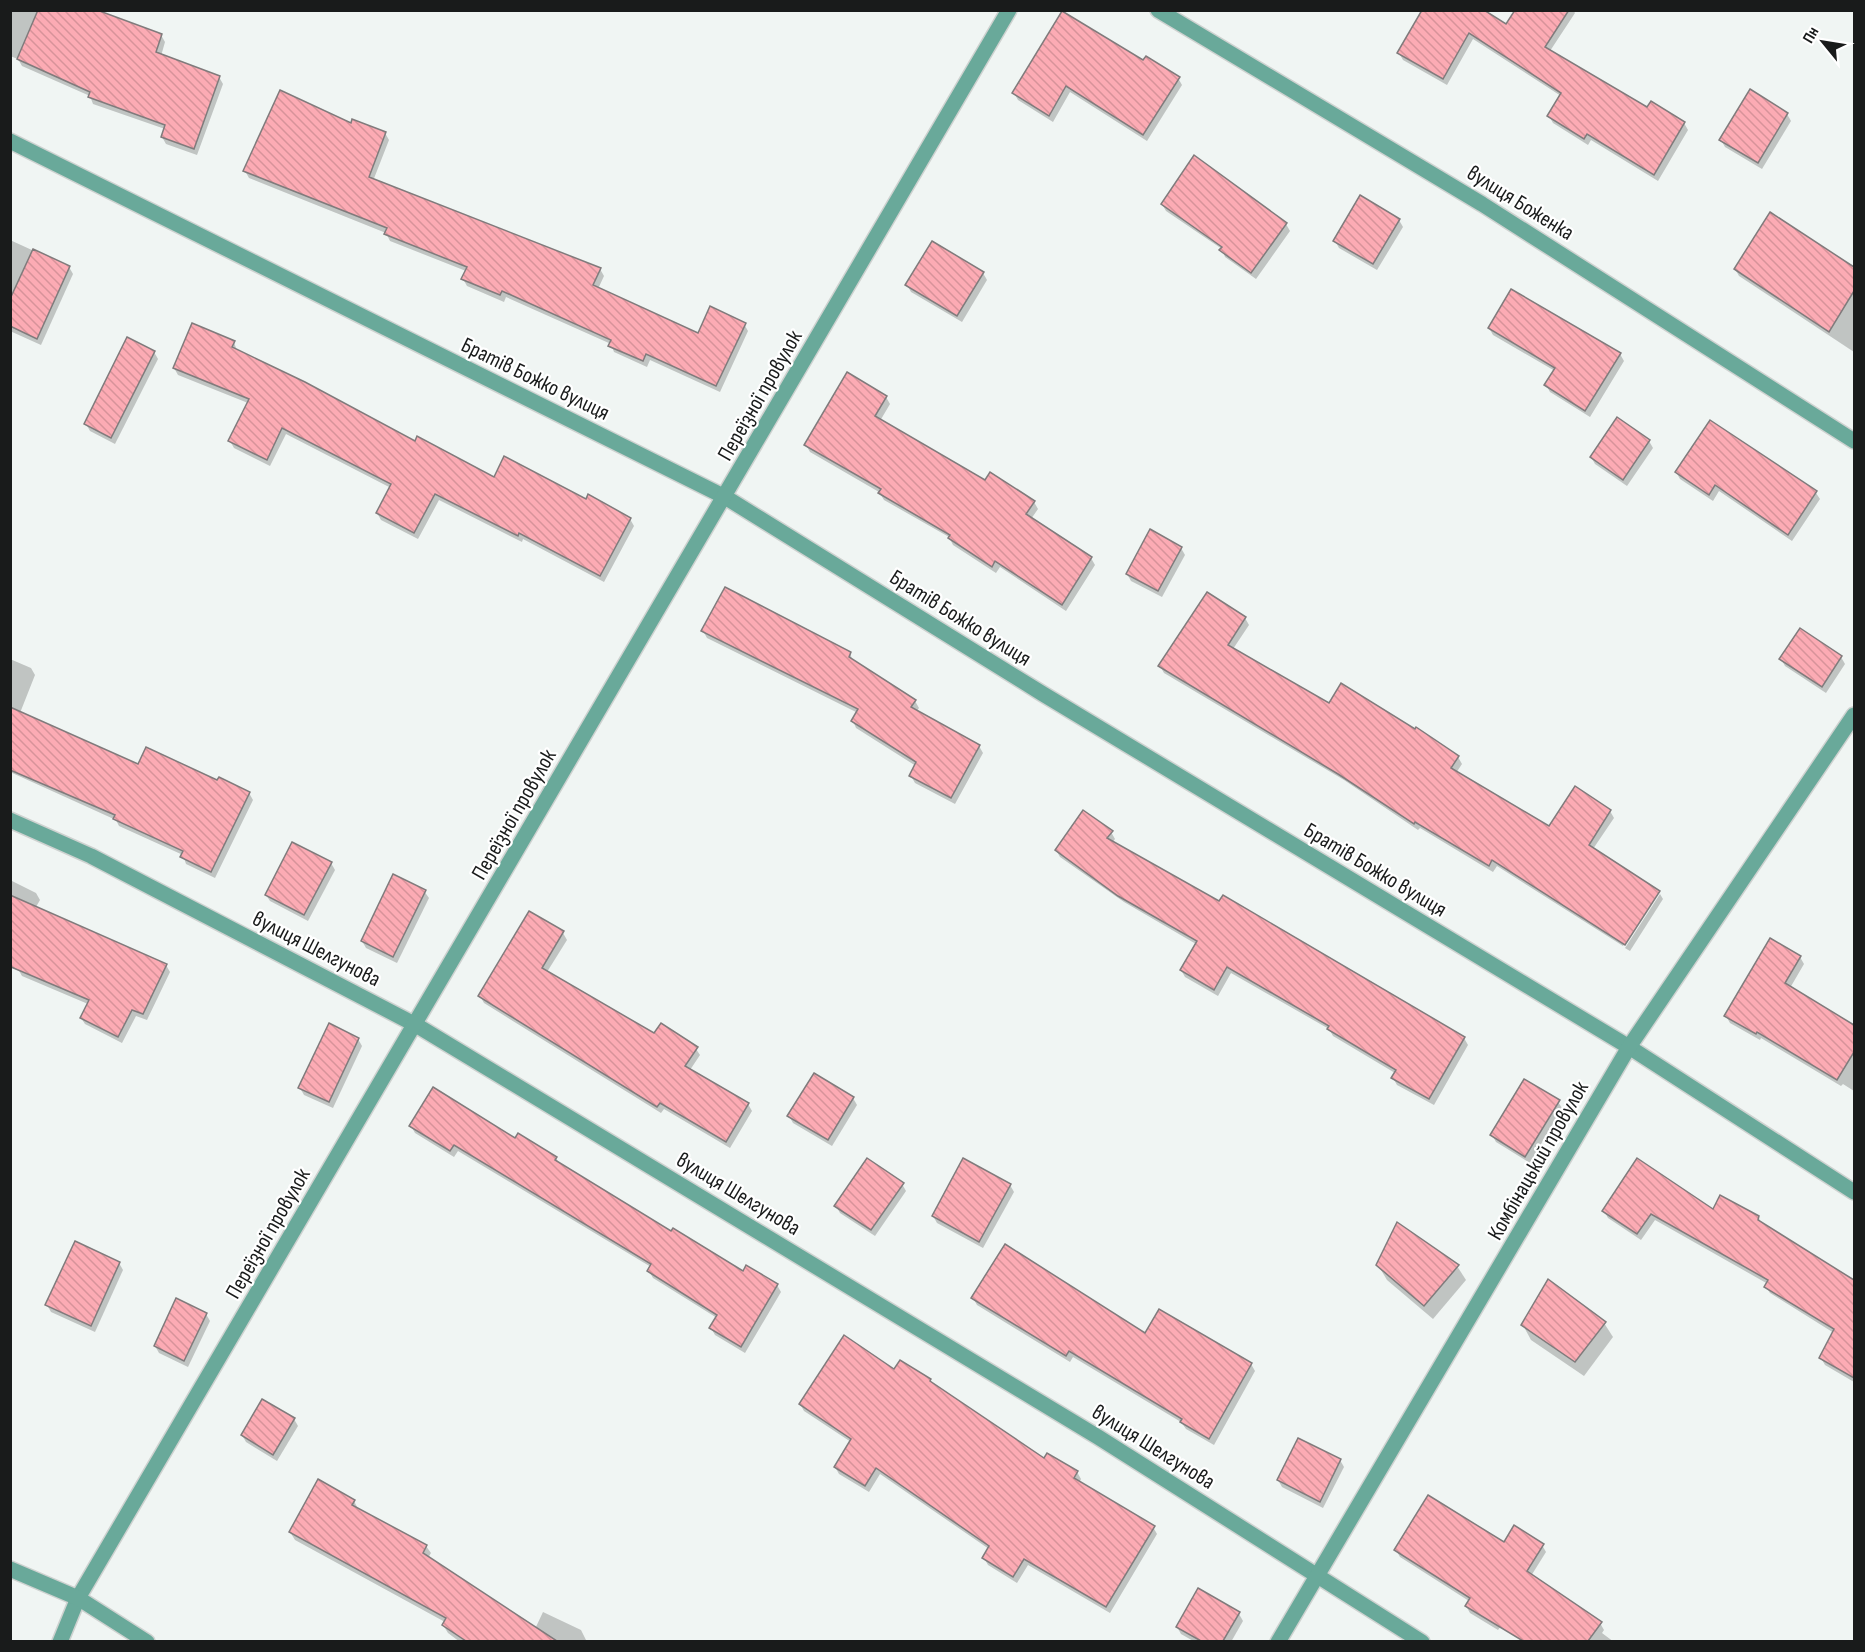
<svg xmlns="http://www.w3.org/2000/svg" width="1865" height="1652" viewBox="0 0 1865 1652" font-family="'Sofia Sans Condensed',sans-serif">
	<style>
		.shadow { fill: #0003 }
		.building { fill: url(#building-back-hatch); stroke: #807b7c; stroke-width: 1.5 }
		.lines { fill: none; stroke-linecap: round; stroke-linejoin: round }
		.minor-casing { stroke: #ced2d0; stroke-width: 18 }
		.tertiary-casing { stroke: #ced2d0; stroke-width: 18 }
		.minor { stroke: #69a99a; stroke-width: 15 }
		.tertiary { stroke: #69a99a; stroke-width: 15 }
		.labels { text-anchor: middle; stroke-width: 4.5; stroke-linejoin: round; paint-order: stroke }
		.street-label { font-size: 22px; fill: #191b1b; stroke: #fff }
	</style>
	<defs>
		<pattern id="building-back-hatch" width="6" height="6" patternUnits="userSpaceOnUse" patternTransform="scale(1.5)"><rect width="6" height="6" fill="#fcabb4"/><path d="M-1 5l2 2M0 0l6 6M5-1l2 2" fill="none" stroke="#d7939a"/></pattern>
	</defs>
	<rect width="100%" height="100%" fill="#f0f5f3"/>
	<g class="shadow">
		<path d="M 10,10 L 83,10 L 161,35 L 165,42 L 161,56 L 219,77 L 223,84 L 197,155 L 166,144 L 162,137 L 165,129 L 93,104 L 90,96 L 22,66 L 18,59 L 10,56 Z"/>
		<path d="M 1423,10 L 1507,26 L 1517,10 L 1573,10 L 1575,13 L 1550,51 L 1648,109 L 1684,123 L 1688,130 L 1658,181 L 1591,140 L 1588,145 L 1553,123 L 1549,116 L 1561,96 L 1473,39 L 1447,85 L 1403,60 L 1399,53 Z"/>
		<path d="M 1143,62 L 1178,78 L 1182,85 L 1147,141 L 1070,92 L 1053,122 L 1018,100 L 1014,93 Z"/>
		<path d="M 1787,114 L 1791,121 L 1762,169 L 1725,147 L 1721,140 Z"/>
		<path d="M 352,126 L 385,133 L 389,140 L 373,181 L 600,269 L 604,276 L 598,289 L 699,335 L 744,324 L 748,331 L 720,392 L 650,360 L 647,367 L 614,352 L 611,344 L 506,297 L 504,302 L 467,286 L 463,279 L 466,271 L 390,241 L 386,233 L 249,178 L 245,171 Z"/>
		<path d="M 1162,204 L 1286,224 L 1290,231 L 1256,279 L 1225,257 L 1222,249 L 1166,211 Z"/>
		<path d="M 1771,215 L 1854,269 L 1854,352 L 1739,276 L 1735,269 Z"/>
		<path d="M 1399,220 L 1403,227 L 1377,270 L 1339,248 L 1335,241 Z"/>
		<path d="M 10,240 L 69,267 L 73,274 L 41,345 L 10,331 Z"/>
		<path d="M 983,273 L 987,280 L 962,322 L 911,292 L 907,285 Z"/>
		<path d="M 1489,328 L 1620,354 L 1624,361 L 1590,417 L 1550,392 L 1546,385 L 1555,371 L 1493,335 Z"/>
		<path d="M 234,342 L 237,351 L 415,443 L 495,479 L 586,501 L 630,519 L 634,526 L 604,582 L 523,539 L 522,542 L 439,500 L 418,539 L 381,520 L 377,513 L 391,488 L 286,434 L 270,466 L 234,448 L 230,441 L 248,403 L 178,375 L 174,368 Z"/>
		<path d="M 154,352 L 158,359 L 115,444 L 90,431 L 86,424 Z"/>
		<path d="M 886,397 L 890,404 L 880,421 L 986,482 L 1034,502 L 1038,509 L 1031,519 L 1091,558 L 1095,565 L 1066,611 L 1000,567 L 996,573 L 953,545 L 949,537 L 884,500 L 879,492 L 810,452 L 806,445 Z"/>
		<path d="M 1710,422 L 1816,493 L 1820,499 L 1792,541 L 1719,491 L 1713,501 L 1680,479 L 1676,472 Z"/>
		<path d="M 1649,441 L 1653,448 L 1627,486 L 1595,464 L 1591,457 Z"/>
		<path d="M 1150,531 L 1181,548 L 1185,555 L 1162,597 L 1131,581 L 1127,574 Z"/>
		<path d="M 1245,618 L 1249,625 L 1233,649 L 1329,705 L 1458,757 L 1462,764 L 1456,773 L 1550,828 L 1610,811 L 1614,818 L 1593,849 L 1660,893 L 1657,893 L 1623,946 L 1497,866 L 1493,872 L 1420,828 L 1418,830 L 1344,780 L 1164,673 L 1160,666 Z"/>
		<path d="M 703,631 L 850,653 L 853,662 L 915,701 L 919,708 L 916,712 L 979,746 L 983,753 L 955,804 L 915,783 L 911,776 L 916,766 L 856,728 L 853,721 L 858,713 L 707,638 Z"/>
		<path d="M 1841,657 L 1845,664 L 1826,693 L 1785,666 L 1781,659 Z"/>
		<path d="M 10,659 L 31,668 L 35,675 L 20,713 L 139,766 L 249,793 L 253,800 L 215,878 L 186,864 L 183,855 L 119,826 L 116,820 L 10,772 Z"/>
		<path d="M 1111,832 L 1115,839 L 1112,843 L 1464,1038 L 1468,1045 L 1434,1105 L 1397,1085 L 1393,1078 L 1395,1073 L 1333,1036 L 1329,1029 L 1231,973 L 1218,996 L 1185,977 L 1181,970 L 1196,944 L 1124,902 L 1060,857 L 1056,850 Z"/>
		<path d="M 331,863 L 335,870 L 308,921 L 270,901 L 266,895 Z"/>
		<path d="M 10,880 L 36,893 L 40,900 L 36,907 L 166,965 L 170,972 L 147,1020 L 136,1016 L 122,1043 L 85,1024 L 81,1018 L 88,1004 L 22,976 L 18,969 L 22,958 L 10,952 Z"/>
		<path d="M 424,891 L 429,898 L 397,963 L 366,948 L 362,941 Z"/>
		<path d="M 1660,894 L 1663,899 L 1630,951 L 1625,948 Z"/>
		<path d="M 563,933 L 567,940 L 547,972 L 654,1035 L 696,1049 L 700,1055 L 690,1070 L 748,1104 L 752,1111 L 730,1148 L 664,1109 L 661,1113 L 484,1003 L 480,996 Z"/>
		<path d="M 1800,957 L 1804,964 L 1790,988 L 1854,1027 L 1854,1091 L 1843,1084 L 1841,1086 L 1761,1038 L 1760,1040 L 1730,1023 L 1726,1016 Z"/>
		<path d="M 358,1039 L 362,1046 L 333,1108 L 304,1095 L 300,1088 Z"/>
		<path d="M 853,1098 L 857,1105 L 832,1146 L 793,1123 L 789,1116 Z"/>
		<path d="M 1558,1102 L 1562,1108 L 1530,1163 L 1496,1142 L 1492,1135 Z"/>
		<path d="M 411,1126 L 516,1140 L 519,1135 L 556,1158 L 560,1165 L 672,1233 L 743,1273 L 747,1267 L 777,1285 L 781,1292 L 745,1353 L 715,1335 L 711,1328 L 717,1318 L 653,1278 L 649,1271 L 651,1267 L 458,1151 L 454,1157 L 415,1133 Z"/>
		<path d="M 902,1184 L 906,1191 L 875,1236 L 840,1213 L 836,1206 Z"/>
		<path d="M 1010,1185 L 1014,1192 L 983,1248 L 937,1223 L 933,1216 Z"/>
		<path d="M 1604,1211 L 1713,1211 L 1758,1217 L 1762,1224 L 1824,1270 L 1854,1286 L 1854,1382 L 1825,1365 L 1821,1358 L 1834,1333 L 1770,1293 L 1766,1287 L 1768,1284 L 1655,1220 L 1641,1240 L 1608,1218 Z"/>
		<path d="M 119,1263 L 123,1270 L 95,1332 L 51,1312 L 47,1305 Z"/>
		<path d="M 1378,1265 L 1457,1266 L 1466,1280 L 1433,1319 L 1387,1280 Z"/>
		<path d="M 973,1298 L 1146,1335 L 1160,1311 L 1251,1364 L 1255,1371 L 1214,1445 L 1186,1429 L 1181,1422 L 1073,1357 L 1070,1362 L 977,1305 Z"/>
		<path d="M 206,1314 L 210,1321 L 188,1367 L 159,1353 L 155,1346 Z"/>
		<path d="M 1604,1323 L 1613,1337 L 1584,1376 L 1531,1340 L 1523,1325 Z"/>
		<path d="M 895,1371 L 930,1380 L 933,1386 L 1044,1460 L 1077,1472 L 1081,1479 L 1079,1483 L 1153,1527 L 1157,1534 L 1110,1613 L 1028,1565 L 1017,1583 L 988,1565 L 984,1558 L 989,1549 L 880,1474 L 869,1492 L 839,1474 L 835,1467 L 851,1442 L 804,1411 L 800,1404 Z"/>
		<path d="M 294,1419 L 298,1426 L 277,1461 L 246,1442 L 242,1435 Z"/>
		<path d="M 1340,1460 L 1344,1467 L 1323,1508 L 1282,1487 L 1278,1480 Z"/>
		<path d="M 354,1501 L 358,1509 L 426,1546 L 431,1553 L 428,1558 L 535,1629 L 543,1612 L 581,1630 L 587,1642 L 460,1642 L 448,1633 L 443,1625 L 445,1622 L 295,1540 L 290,1532 Z"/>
		<path d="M 1504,1544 L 1542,1545 L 1546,1552 L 1531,1576 L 1600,1623 L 1604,1630 L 1602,1633 L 1614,1642 L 1525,1642 L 1501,1626 L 1498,1630 L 1470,1613 L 1466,1606 L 1469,1601 L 1400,1557 L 1396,1550 Z"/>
		<path d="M 1239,1614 L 1243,1621 L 1231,1642 L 1195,1642 L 1181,1634 L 1177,1627 Z"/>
	</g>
	<g class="building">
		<path d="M 38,10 L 97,10 L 162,34 L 156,52 L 220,76 L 194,149 L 161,137 L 165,125 L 88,97 L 90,92 L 17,59 Z"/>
		<path d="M 1422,10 L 1484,10 L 1506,24 L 1515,10 L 1569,10 L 1545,47 L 1647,107 L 1651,101 L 1685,122 L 1654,175 L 1587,134 L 1584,139 L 1547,116 L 1561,93 L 1469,33 L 1443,79 L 1397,53 Z"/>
		<path d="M 1062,11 L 1143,60 L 1146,56 L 1180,77 L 1143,135 L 1066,86 L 1049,116 L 1012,93 Z"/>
		<path d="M 1750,89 L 1788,113 L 1758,163 L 1719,140 Z"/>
		<path d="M 280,90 L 351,123 L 352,119 L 386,132 L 369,177 L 601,268 L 593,285 L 698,333 L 710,306 L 746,323 L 716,386 L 646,354 L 643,361 L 608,346 L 611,340 L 502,291 L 500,295 L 461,279 L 467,267 L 384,234 L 387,228 L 243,171 Z"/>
		<path d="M 1194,155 L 1287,223 L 1251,273 L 1219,250 L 1222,247 L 1161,204 Z"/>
		<path d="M 1360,195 L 1400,219 L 1373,264 L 1333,241 Z"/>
		<path d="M 1770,212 L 1854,267 L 1854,291 L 1829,332 L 1734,269 Z"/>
		<path d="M 932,241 L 984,272 L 957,316 L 905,285 Z"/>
		<path d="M 33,249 L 70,266 L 37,339 L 10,326 L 10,299 Z"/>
		<path d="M 1511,289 L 1621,353 L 1585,411 L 1544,385 L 1555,368 L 1488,328 Z"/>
		<path d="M 192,323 L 235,341 L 232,347 L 305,382 L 415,441 L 417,436 L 494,477 L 504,456 L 586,499 L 588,494 L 631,518 L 600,576 L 519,533 L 518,536 L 435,494 L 414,533 L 376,513 L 391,484 L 282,428 L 267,460 L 228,441 L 249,399 L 173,368 Z"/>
		<path d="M 127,337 L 155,351 L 111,438 L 84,424 Z"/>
		<path d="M 847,372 L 887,396 L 875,416 L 985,480 L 990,472 L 1035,501 L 1026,514 L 1092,557 L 1062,605 L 995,561 L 992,567 L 948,538 L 950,535 L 878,493 L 881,489 L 804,445 Z"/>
		<path d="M 1617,417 L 1650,440 L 1623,480 L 1590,457 Z"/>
		<path d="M 1710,420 L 1817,491 L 1788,535 L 1715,485 L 1709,495 L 1675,472 Z"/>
		<path d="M 1150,529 L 1182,547 L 1158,591 L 1126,574 Z"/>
		<path d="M 725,587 L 851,652 L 849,657 L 916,700 L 911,707 L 980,745 L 951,798 L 909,776 L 916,762 L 851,721 L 858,709 L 701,631 Z"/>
		<path d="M 1207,592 L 1246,617 L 1228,645 L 1329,703 L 1341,683 L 1415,729 L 1416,727 L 1459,756 L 1451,768 L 1549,826 L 1575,786 L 1611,810 L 1589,845 L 1660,891 L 1625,945 L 1492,860 L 1489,866 L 1415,822 L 1414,824 L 1338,774 L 1158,666 Z"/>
		<path d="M 1800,628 L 1842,656 L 1822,687 L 1779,659 Z"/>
		<path d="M 10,707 L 138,764 L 146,747 L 217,780 L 219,777 L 250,792 L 211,872 L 180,857 L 183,851 L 113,819 L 115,815 L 10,770 Z"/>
		<path d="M 1083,810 L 1113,831 L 1107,838 L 1219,901 L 1223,895 L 1465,1037 L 1429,1099 L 1391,1078 L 1396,1070 L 1327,1029 L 1329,1026 L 1227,967 L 1214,990 L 1180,970 L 1197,941 L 1118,896 L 1055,850 Z"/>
		<path d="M 292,842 L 332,862 L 304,915 L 265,895 Z"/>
		<path d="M 393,874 L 426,890 L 393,957 L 361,941 Z"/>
		<path d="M 10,895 L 167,964 L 143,1014 L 132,1010 L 118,1037 L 80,1018 L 89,1000 L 11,967 Z"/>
		<path d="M 529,911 L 564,931 L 542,968 L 654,1033 L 661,1023 L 698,1047 L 685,1066 L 749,1103 L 726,1142 L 660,1103 L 657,1107 L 478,996 Z"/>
		<path d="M 1770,938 L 1801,956 L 1785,983 L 1854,1025 L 1854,1052 L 1837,1080 L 1757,1032 L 1756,1034 L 1724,1016 Z"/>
		<path d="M 329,1023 L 359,1038 L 329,1102 L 298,1088 Z"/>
		<path d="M 814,1073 L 854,1097 L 828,1140 L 787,1116 Z"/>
		<path d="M 1524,1079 L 1560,1100 L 1525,1157 L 1490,1135 Z"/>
		<path d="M 433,1087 L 515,1138 L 518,1133 L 557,1157 L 555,1160 L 671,1231 L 673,1228 L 743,1271 L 746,1265 L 778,1284 L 741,1347 L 709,1328 L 717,1315 L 647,1271 L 651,1264 L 454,1145 L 450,1151 L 409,1126 Z"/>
		<path d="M 867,1158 L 904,1183 L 871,1230 L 834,1206 Z"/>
		<path d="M 963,1158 L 1011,1184 L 979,1242 L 932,1216 Z"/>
		<path d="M 1637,1158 L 1713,1209 L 1720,1195 L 1759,1216 L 1758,1220 L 1854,1280 L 1854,1378 L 1819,1358 L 1834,1329 L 1764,1287 L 1768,1280 L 1651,1214 L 1637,1234 L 1602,1211 Z"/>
		<path d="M 1397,1222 L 1459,1265 L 1424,1306 L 1376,1265 Z"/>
		<path d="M 75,1241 L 120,1262 L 91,1326 L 45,1305 Z"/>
		<path d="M 1005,1244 L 1145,1333 L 1159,1309 L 1252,1363 L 1209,1439 L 1180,1422 L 1182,1419 L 1069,1351 L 1066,1356 L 971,1298 Z"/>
		<path d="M 1548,1279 L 1606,1322 L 1575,1362 L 1521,1325 Z"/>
		<path d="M 176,1298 L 207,1313 L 184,1361 L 154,1346 Z"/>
		<path d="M 844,1335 L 894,1369 L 900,1360 L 931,1379 L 930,1381 L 1044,1458 L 1047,1453 L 1078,1471 L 1074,1478 L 1155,1526 L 1106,1607 L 1024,1559 L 1013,1577 L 982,1558 L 989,1546 L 876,1468 L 865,1486 L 834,1467 L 851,1439 L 799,1404 Z"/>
		<path d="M 262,1399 L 295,1418 L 273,1455 L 241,1435 Z"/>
		<path d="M 1298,1438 L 1341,1459 L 1320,1502 L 1277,1480 Z"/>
		<path d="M 318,1479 L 355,1500 L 352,1505 L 427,1545 L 423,1553 L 557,1641 L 466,1641 L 442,1625 L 446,1618 L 289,1532 Z"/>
		<path d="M 1428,1495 L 1504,1542 L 1514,1525 L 1544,1544 L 1527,1571 L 1602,1622 L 1588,1641 L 1523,1641 L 1465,1606 L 1470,1598 L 1394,1550 Z"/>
		<path d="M 1198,1588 L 1240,1612 L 1223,1641 L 1201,1641 L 1176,1627 Z"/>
	</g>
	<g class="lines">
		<defs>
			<g id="minor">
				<path d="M 1158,10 L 1482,204 L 1854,441"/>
				<path d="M 10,141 L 725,497 L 1043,694 L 1629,1047 L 1854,1192"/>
				<path d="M 10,820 L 91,856 L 416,1025 L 1098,1437 L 1422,1642"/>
				<path d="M 60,1642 L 78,1598 L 1009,10"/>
				<path d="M 1278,1642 L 1629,1047 L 1854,715"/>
			</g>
			<path id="tertiary" d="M 10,1569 L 78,1598 L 147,1642"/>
		</defs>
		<use href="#minor" class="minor-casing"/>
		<use href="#tertiary" class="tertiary-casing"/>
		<use href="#minor" class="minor"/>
		<use href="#tertiary" class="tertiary"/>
	</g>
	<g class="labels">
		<g class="street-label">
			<text transform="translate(1521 202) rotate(32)" y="8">вулиця Боженка</text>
			<text transform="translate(536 378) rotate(26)" y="8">Братів Божко вулиця</text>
			<text transform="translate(759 395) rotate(-60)" y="8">Переїзної провулок</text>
			<text transform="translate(961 617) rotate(32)" y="8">Братів Божко вулиця</text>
			<text transform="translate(513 814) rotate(-60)" y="8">Переїзної провулок</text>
			<text transform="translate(1376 869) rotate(31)" y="8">Братів Божко вулиця</text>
			<text transform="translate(317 948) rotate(27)" y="8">вулиця Шелгунова</text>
			<text transform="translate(1537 1160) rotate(-60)" y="8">Комбінацький провулок</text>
			<text transform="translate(739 1193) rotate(31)" y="8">вулиця Шелгунова</text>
			<text transform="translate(267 1233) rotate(-60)" y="8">Переїзної провулок</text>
			<text transform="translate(1154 1446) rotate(32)" y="8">вулиця Шелгунова</text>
		</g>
	</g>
	<rect width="1865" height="1652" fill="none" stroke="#191b1b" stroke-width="24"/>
	<g transform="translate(1823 42) rotate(300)" stroke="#ffffff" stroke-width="4.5" paint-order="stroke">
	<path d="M0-4.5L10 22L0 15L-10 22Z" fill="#191b1b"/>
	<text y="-9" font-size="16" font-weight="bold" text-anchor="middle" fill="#191b1b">Пн</text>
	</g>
</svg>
